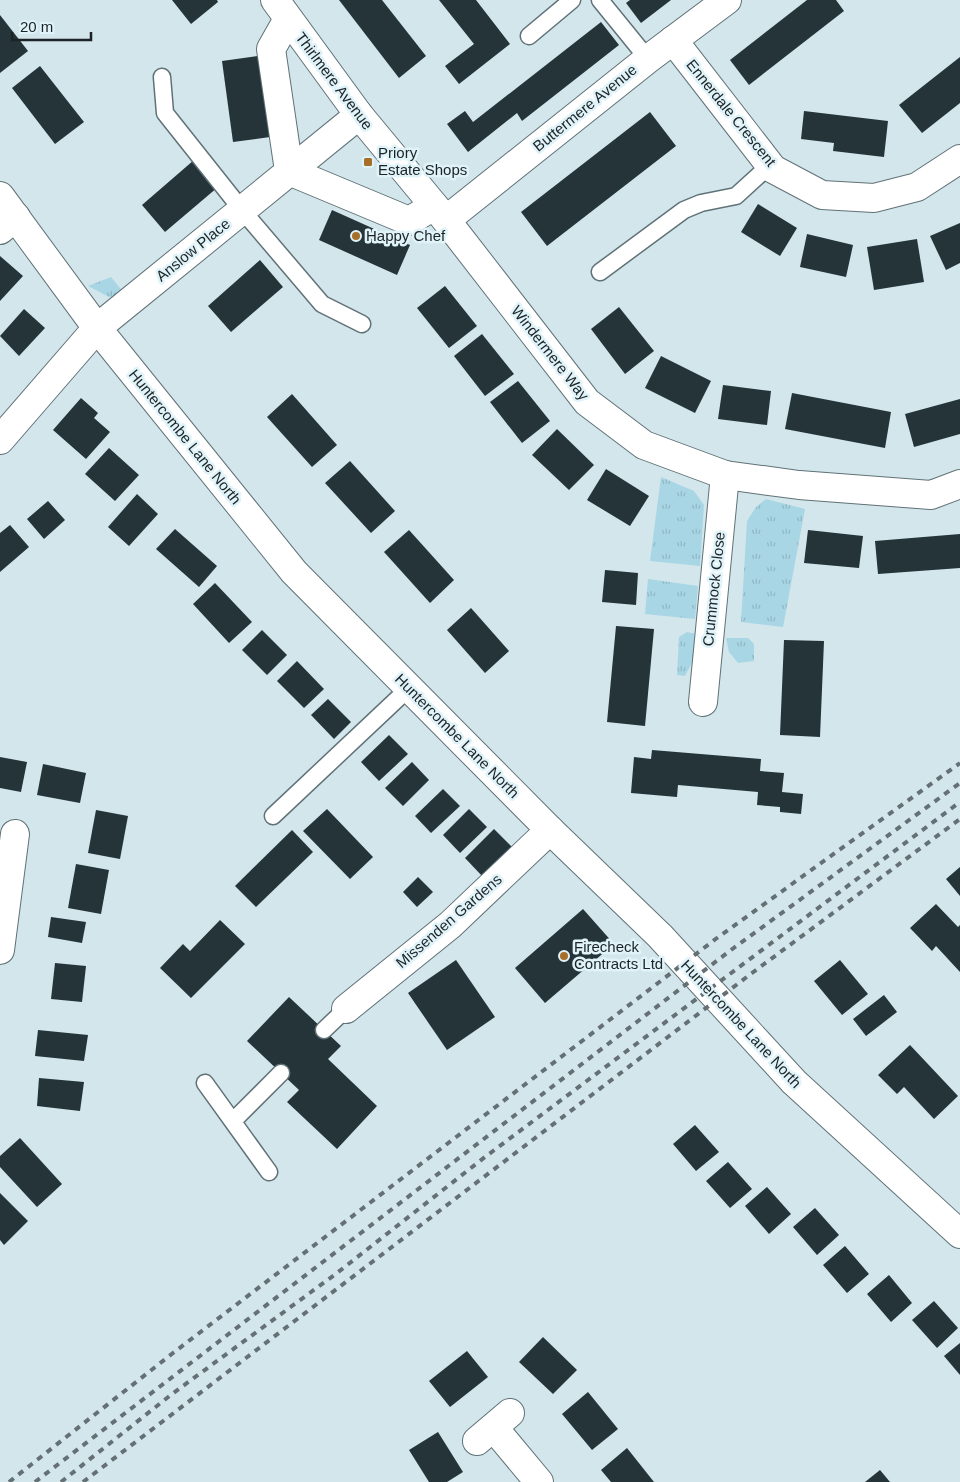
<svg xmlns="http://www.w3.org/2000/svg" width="960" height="1482" viewBox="0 0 960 1482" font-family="Helvetica,sans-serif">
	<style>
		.grass { fill: url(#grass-tufts) }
		.building { fill: #243439 }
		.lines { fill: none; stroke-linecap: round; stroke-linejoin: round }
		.lane-casing { stroke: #607277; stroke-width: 19 }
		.street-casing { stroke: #607277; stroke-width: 30 }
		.secondary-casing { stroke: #607277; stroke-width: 30 }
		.lane { stroke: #fff; stroke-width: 16 }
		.street { stroke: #fff; stroke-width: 28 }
		.secondary { stroke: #fff; stroke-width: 28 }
		.rail { stroke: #647074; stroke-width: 4; stroke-dasharray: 6 6; stroke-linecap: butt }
		.poi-dot { fill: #a56f2a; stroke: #dff3f9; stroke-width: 2 }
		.labels { text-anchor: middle; stroke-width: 5; stroke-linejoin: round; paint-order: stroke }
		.street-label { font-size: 15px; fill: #1c2326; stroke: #dff3f9 }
		.poi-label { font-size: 15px; fill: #1c2326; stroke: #dff3f9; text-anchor: start }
	</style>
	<defs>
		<pattern id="grass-tufts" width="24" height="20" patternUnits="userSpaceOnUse" patternTransform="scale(1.25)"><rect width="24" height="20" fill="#a8d6e5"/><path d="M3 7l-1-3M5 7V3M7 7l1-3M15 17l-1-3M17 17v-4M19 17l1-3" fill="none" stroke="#90b7c4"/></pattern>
	</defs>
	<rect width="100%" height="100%" fill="#d2e6ec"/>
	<g class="grass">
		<path d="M 111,277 L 128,298 L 109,297 L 88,286 Z"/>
		<path d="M 661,477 L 694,491 L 704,505 L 700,566 L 650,561 Z"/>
		<path d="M 766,499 L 805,509 L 783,627 L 741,622 L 747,521 L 756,507 Z"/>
		<path d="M 648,579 L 698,586 L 695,619 L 645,614 Z"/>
		<path d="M 687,632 L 704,636 L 704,651 L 693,661 L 685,676 L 677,675 L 679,637 Z"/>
		<path d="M 726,638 L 748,638 L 754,644 L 754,661 L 738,663 L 729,652 Z"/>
	</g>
	<g class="building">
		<path d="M 172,0 L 217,0 L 218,2 L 191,24 Z"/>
		<path d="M 339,0 L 382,0 L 426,56 L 399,78 Z"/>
		<path d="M 439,0 L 476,0 L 510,44 L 459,84 L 445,66 L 474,44 Z"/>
		<path d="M 630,0 L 671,0 L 641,23 L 626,3 Z"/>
		<path d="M 807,0 L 836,0 L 844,11 L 749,85 L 730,60 Z"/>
		<path d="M 0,15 L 28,51 L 0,73 Z"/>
		<path d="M 601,22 L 619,45 L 522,121 L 517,113 L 468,152 L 447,124 L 465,111 L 473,122 Z"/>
		<path d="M 258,56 L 270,137 L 233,142 L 222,61 Z"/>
		<path d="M 960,57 L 960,103 L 922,133 L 899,105 Z"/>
		<path d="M 40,66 L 84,122 L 55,144 L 12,88 Z"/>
		<path d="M 804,111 L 888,121 L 884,157 L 833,151 L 834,143 L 801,139 Z"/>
		<path d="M 650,112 L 676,146 L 547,246 L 521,212 Z"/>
		<path d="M 194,160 L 218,187 L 165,232 L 142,205 Z"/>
		<path d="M 758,204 L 797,228 L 780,256 L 741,232 Z"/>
		<path d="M 332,210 L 410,245 L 397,275 L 319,240 Z"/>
		<path d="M 960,223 L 960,263 L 946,270 L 930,236 Z"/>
		<path d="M 807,234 L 853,245 L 846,277 L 800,267 Z"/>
		<path d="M 917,239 L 924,282 L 874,290 L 867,247 Z"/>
		<path d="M 0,256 L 23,276 L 0,301 Z"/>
		<path d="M 260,260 L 283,287 L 231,332 L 208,306 Z"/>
		<path d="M 445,286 L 477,326 L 449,348 L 417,308 Z"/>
		<path d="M 619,307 L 654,351 L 625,374 L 591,329 Z"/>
		<path d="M 24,309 L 45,328 L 19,356 L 0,336 Z"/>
		<path d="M 482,334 L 514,374 L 485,396 L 454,356 Z"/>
		<path d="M 661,356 L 711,381 L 695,413 L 645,388 Z"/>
		<path d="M 518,381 L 550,421 L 522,443 L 490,402 Z"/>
		<path d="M 723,385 L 771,391 L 767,425 L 718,419 Z"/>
		<path d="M 792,393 L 891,412 L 885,448 L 785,429 Z"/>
		<path d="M 292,394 L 337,445 L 312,467 L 267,417 Z"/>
		<path d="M 81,398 L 98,413 L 94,418 L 110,432 L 86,459 L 53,430 Z"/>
		<path d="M 960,399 L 960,434 L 914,447 L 905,414 Z"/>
		<path d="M 557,429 L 594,465 L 569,490 L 532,455 Z"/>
		<path d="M 109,448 L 139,475 L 115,501 L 85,474 Z"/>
		<path d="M 350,461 L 395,511 L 371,533 L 325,483 Z"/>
		<path d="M 606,469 L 649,496 L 630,526 L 587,500 Z"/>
		<path d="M 137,494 L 158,514 L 129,546 L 108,527 Z"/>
		<path d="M 48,501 L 65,520 L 44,539 L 27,519 Z"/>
		<path d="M 10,525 L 29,547 L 0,572 L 0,533 Z"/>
		<path d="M 175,529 L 217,566 L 199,587 L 156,549 Z"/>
		<path d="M 409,530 L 454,580 L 430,603 L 384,552 Z"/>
		<path d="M 808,530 L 863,536 L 859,568 L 804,563 Z"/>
		<path d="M 960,534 L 960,568 L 878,574 L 875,541 Z"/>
		<path d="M 605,570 L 638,573 L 636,605 L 602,602 Z"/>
		<path d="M 215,583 L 252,622 L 229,643 L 193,604 Z"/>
		<path d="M 471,608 L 509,651 L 485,673 L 447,630 Z"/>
		<path d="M 616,626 L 654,629 L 645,726 L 607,722 Z"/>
		<path d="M 262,630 L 287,655 L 267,675 L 242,650 Z"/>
		<path d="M 784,640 L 824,641 L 820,737 L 780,735 Z"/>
		<path d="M 297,661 L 324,689 L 304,708 L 277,681 Z"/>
		<path d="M 328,699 L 351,722 L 334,739 L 311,715 Z"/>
		<path d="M 389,735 L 408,754 L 379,781 L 361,762 Z"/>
		<path d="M 652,750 L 761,759 L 760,771 L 784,773 L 782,792 L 803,794 L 801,814 L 780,812 L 780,807 L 757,805 L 758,792 L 678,785 L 677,797 L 631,793 L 634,757 L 651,759 Z"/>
		<path d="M 0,757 L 27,762 L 21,792 L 0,788 Z"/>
		<path d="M 412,762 L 429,780 L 403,806 L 385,788 Z"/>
		<path d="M 43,764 L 86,773 L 80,803 L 37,795 Z"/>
		<path d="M 443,789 L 460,806 L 431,833 L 415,816 Z"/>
		<path d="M 327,809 L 373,857 L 350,879 L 303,831 Z"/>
		<path d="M 469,809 L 487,827 L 460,853 L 443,835 Z"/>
		<path d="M 96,810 L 128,816 L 120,859 L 88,853 Z"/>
		<path d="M 494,829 L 513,848 L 483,877 L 465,858 Z"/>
		<path d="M 292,830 L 313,852 L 256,907 L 235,886 Z"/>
		<path d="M 76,864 L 109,870 L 101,914 L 68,908 Z"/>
		<path d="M 960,867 L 960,896 L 946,879 Z"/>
		<path d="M 418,877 L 433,892 L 417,907 L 403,892 Z"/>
		<path d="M 936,904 L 958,927 L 960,925 L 960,972 L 936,946 L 932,951 L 910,928 Z"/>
		<path d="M 583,909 L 614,944 L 545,1003 L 515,968 Z"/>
		<path d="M 51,917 L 86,922 L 82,943 L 48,937 Z"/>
		<path d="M 220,920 L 245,944 L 191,998 L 160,968 L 183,944 L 190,951 Z"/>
		<path d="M 456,960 L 495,1017 L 447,1050 L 408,993 Z"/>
		<path d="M 840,960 L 868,994 L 842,1015 L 814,981 Z"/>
		<path d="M 55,963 L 86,966 L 82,1002 L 51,999 Z"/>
		<path d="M 884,995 L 897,1012 L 866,1036 L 853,1019 Z"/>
		<path d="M 289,997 L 341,1046 L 328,1059 L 377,1106 L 337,1149 L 287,1102 L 299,1090 L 247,1041 Z"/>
		<path d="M 38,1030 L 88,1035 L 84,1061 L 35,1056 Z"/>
		<path d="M 910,1045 L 958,1096 L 934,1119 L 904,1087 L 897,1094 L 878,1075 Z"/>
		<path d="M 39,1078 L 84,1082 L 80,1111 L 37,1106 Z"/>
		<path d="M 695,1125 L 719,1152 L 696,1171 L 673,1144 Z"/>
		<path d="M 20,1138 L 62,1184 L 37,1207 L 0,1167 L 0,1156 Z"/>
		<path d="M 728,1162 L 752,1189 L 730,1208 L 706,1181 Z"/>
		<path d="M 767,1187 L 791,1214 L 769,1234 L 745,1206 Z"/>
		<path d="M 0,1193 L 28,1221 L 4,1245 L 0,1240 Z"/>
		<path d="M 815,1208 L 839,1235 L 817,1255 L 793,1227 Z"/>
		<path d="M 845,1246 L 869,1274 L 847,1293 L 823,1265 Z"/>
		<path d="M 889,1275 L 912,1303 L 891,1322 L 867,1294 Z"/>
		<path d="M 934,1301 L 958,1328 L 937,1348 L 912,1320 Z"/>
		<path d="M 543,1337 L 577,1370 L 553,1394 L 519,1362 Z"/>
		<path d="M 960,1343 L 960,1375 L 944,1356 Z"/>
		<path d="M 467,1351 L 488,1377 L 450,1407 L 429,1381 Z"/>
		<path d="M 588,1392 L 618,1429 L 592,1450 L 562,1414 Z"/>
		<path d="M 438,1432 L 463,1472 L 447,1482 L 429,1482 L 409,1450 Z"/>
		<path d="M 627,1448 L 654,1482 L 611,1482 L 601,1470 Z"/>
		<path d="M 880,1470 L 890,1482 L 865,1482 Z"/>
	</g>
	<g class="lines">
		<defs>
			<g id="lane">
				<path d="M 600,0 L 648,59"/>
				<path d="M 529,36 L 572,0"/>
				<path d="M 162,77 L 165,113 L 242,210 L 322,304 L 362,324"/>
				<path d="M 600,272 L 684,210 L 701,203 L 736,196 L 770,165"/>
				<path d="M 273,816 L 409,688"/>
				<path d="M 324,1030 L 346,1009"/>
				<path d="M 205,1083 L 269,1172"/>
				<path d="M 233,1121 L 281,1073"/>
			</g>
			<g id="street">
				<path d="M 275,0 L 359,115 L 446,220 L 587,402 L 644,445 L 725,475 L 799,485 L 931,495 L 960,484"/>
				<path d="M 288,19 L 271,49 L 289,171 L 409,221 L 434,206"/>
				<path d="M 673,40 L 773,169 L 822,195 L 874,198 L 917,187 L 960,159"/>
				<path d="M 446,220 L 648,59 L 727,0"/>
				<path d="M 0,230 L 16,217"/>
				<path d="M 0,440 L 97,328 L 359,115"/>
				<path d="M 703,702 L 725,475"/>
				<path d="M 0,950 L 15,834"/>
				<path d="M 346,1009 L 450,925 L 550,830"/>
				<path d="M 494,1428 L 539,1482"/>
				<path d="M 477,1441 L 510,1413"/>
			</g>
			<path id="secondary" d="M 0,196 L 97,328 L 294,572 L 550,830 L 660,936 L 794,1082 L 960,1234"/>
		</defs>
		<use href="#lane" class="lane-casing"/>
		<use href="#street" class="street-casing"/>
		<use href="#secondary" class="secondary-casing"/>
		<use href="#lane" class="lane"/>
		<use href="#street" class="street"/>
		<use href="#secondary" class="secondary"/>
		<g class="rail">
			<path d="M 9,1482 L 173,1353 L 717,938 L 960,763"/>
			<path d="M 35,1482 L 731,950 L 960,783"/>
			<path d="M 61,1482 L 172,1394 L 337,1273 L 485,1157 L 960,802"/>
			<path d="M 83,1482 L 752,973 L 960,819"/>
		</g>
	</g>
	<g class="poi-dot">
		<rect x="363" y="157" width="10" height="10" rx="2.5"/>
		<circle cx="356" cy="236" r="5"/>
		<circle cx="564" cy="956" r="5"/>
	</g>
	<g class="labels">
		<g class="street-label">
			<text transform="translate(334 81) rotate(53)" y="5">Thirlmere Avenue</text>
			<text transform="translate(585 108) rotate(-39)" y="5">Buttermere Avenue</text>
			<text transform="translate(731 113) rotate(51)" y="5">Ennerdale Crescent</text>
			<text transform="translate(193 250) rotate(-39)" y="5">Anslow Place</text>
			<text transform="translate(550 353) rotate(52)" y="5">Windermere Way</text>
			<text transform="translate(185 437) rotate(51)" y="5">Huntercombe Lane North</text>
			<text transform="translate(714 589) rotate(-84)" y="5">Crummock Close</text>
			<text transform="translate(457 736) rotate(45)" y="5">Huntercombe Lane North</text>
			<text transform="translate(449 921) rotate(-41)" y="5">Missenden Gardens</text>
			<text transform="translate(741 1024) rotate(47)" y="5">Huntercombe Lane North</text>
		</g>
		<g class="poi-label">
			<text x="378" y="158">Priory<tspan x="378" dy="17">Estate Shops</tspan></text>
			<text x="366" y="241">Happy Chef</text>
			<text x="574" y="952">Firecheck<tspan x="574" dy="17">Contracts Ltd</tspan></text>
		</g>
	</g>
	<path d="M12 32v8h79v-8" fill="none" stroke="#1c2326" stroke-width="2.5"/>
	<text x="20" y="32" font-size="15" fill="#1c2326" stroke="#dff3f9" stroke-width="4" paint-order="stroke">20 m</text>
</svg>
